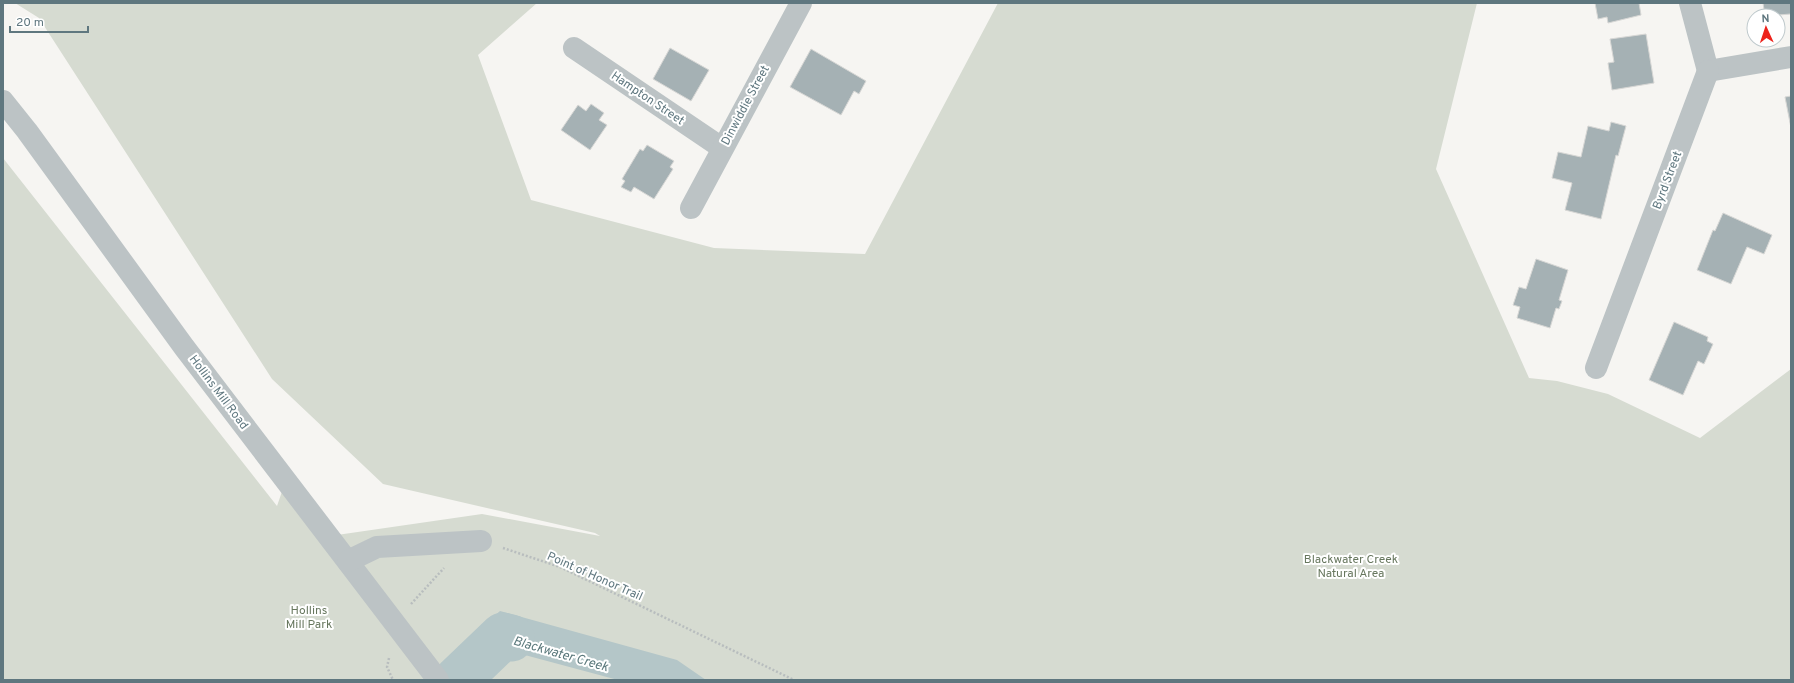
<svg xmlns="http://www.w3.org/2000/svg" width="1794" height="683" viewBox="0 0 1794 683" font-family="Overpass,sans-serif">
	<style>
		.green { fill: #d6dbd1 }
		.water { fill: #b4c6c8 }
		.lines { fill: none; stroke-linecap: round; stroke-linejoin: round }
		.river { stroke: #b4c6c8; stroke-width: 47 }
		.building { fill: #a5b1b4; stroke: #d7d7d5 }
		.path { stroke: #b8bdbe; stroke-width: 2.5; stroke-dasharray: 2 2; stroke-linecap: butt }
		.minor { stroke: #bcc3c5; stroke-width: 22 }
		.labels { text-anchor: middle; stroke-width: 4; stroke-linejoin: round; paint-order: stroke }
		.street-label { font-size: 12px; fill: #5f777f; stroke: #fff }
		.park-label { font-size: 12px; fill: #67775e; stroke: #fff }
		.water-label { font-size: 13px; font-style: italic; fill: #5a787b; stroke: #fff }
	</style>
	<rect width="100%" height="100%" fill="#f6f5f2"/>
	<g class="green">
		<path d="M 15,3 L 537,3 L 478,55 L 531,200 L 714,248 L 865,254 L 998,3 L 1477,3 L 1436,169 L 1529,378 L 1557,381 L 1608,394 L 1700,438 L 1791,369 L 1791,680 L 441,680 L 330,536 L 482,514 L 600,536 L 595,533 L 383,484 L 272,379 L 39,18 Z"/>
		<path d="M 3,158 L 277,506 L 286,480 L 440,680 L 3,680 Z"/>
	</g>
	<path class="water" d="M 500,611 L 677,660 L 706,680 L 618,680 L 506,650 L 472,680 L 466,680 L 451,654 Z"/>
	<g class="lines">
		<path class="river" d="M 457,680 L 503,636 L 511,638"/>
	</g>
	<g class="building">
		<path d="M 1595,3 L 1639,3 L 1641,15 L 1608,23 L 1607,17 L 1598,19 Z"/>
		<path d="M 1763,3 L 1791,3 L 1791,14 L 1765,16 Z"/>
		<path d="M 1646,34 L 1654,83 L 1612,90 L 1608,63 L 1614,62 L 1610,39 Z"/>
		<path d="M 670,48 L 709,70 L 691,101 L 653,79 Z"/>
		<path d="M 811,49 L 866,81 L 859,94 L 854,91 L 841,115 L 790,87 Z"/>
		<path d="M 1791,96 L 1791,128 L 1785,97 Z"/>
		<path d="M 591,104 L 604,113 L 599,120 L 607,125 L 590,150 L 561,130 L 578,105 L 586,111 Z"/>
		<path d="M 1611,122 L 1626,126 L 1618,156 L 1616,155 L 1601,219 L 1565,210 L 1572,183 L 1552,178 L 1558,152 L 1581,157 L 1588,126 L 1609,131 Z"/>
		<path d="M 647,145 L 674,161 L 670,167 L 673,169 L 654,199 L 634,187 L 631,192 L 621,187 L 625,181 L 622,179 L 640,149 L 643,151 Z"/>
		<path d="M 1723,213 L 1772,235 L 1764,254 L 1747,247 L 1731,284 L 1697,270 L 1713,230 L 1715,231 Z"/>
		<path d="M 1536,259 L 1568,270 L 1559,300 L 1562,301 L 1559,309 L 1556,308 L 1550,328 L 1517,318 L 1520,307 L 1513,305 L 1519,287 L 1526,289 Z"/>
		<path d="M 1674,322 L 1708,337 L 1707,341 L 1713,344 L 1704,364 L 1698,361 L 1683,395 L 1649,380 Z"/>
	</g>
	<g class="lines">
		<g class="path">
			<path d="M 503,548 L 560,567 L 794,680"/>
			<path d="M 411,604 L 444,568"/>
			<path d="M 389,658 L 387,667 L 393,680"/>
		</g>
		<g class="minor">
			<path d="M 1690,3 L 1708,71"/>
			<path d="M 574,48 L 722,148"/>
			<path d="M 1708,71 L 1791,57"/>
			<path d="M 3,101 L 27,131 L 184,347 L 438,680"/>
			<path d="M 691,208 L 801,3"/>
			<path d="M 1596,368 L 1708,71"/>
			<path d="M 348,561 L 377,547 L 481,541"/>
		</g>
	</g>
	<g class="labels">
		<g class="street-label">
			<text transform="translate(648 98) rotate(34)" y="4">Hampton Street</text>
			<text transform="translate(745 105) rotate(-62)" y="4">Dinwiddie Street</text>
			<text transform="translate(1667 180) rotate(-69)" y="4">Byrd Street</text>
			<text transform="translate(219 392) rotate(53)" y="4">Hollins Mill Road</text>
			<text transform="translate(595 576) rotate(24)" y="4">Point of Honor Trail</text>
		</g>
		<g class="park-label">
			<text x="1351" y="563">Blackwater Creek<tspan x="1351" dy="14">Natural Area</tspan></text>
			<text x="309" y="614">Hollins<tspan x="309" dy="14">Mill Park</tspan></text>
		</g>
		<g class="water-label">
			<text transform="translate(561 653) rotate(16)" y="5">Blackwater Creek</text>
		</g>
	</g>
	<rect width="1794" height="683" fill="none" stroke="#5f777f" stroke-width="8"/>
	<g transform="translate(1766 28) rotate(357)"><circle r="19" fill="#ffffff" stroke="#bfc9cc"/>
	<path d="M0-3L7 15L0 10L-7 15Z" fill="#ed221b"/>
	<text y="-6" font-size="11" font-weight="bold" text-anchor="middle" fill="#5f777f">N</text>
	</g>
	<path d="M10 26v6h78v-6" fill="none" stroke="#5f777f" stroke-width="2"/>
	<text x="16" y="26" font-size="12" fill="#5f777f" stroke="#ffffff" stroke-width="3" paint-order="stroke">20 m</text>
</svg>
